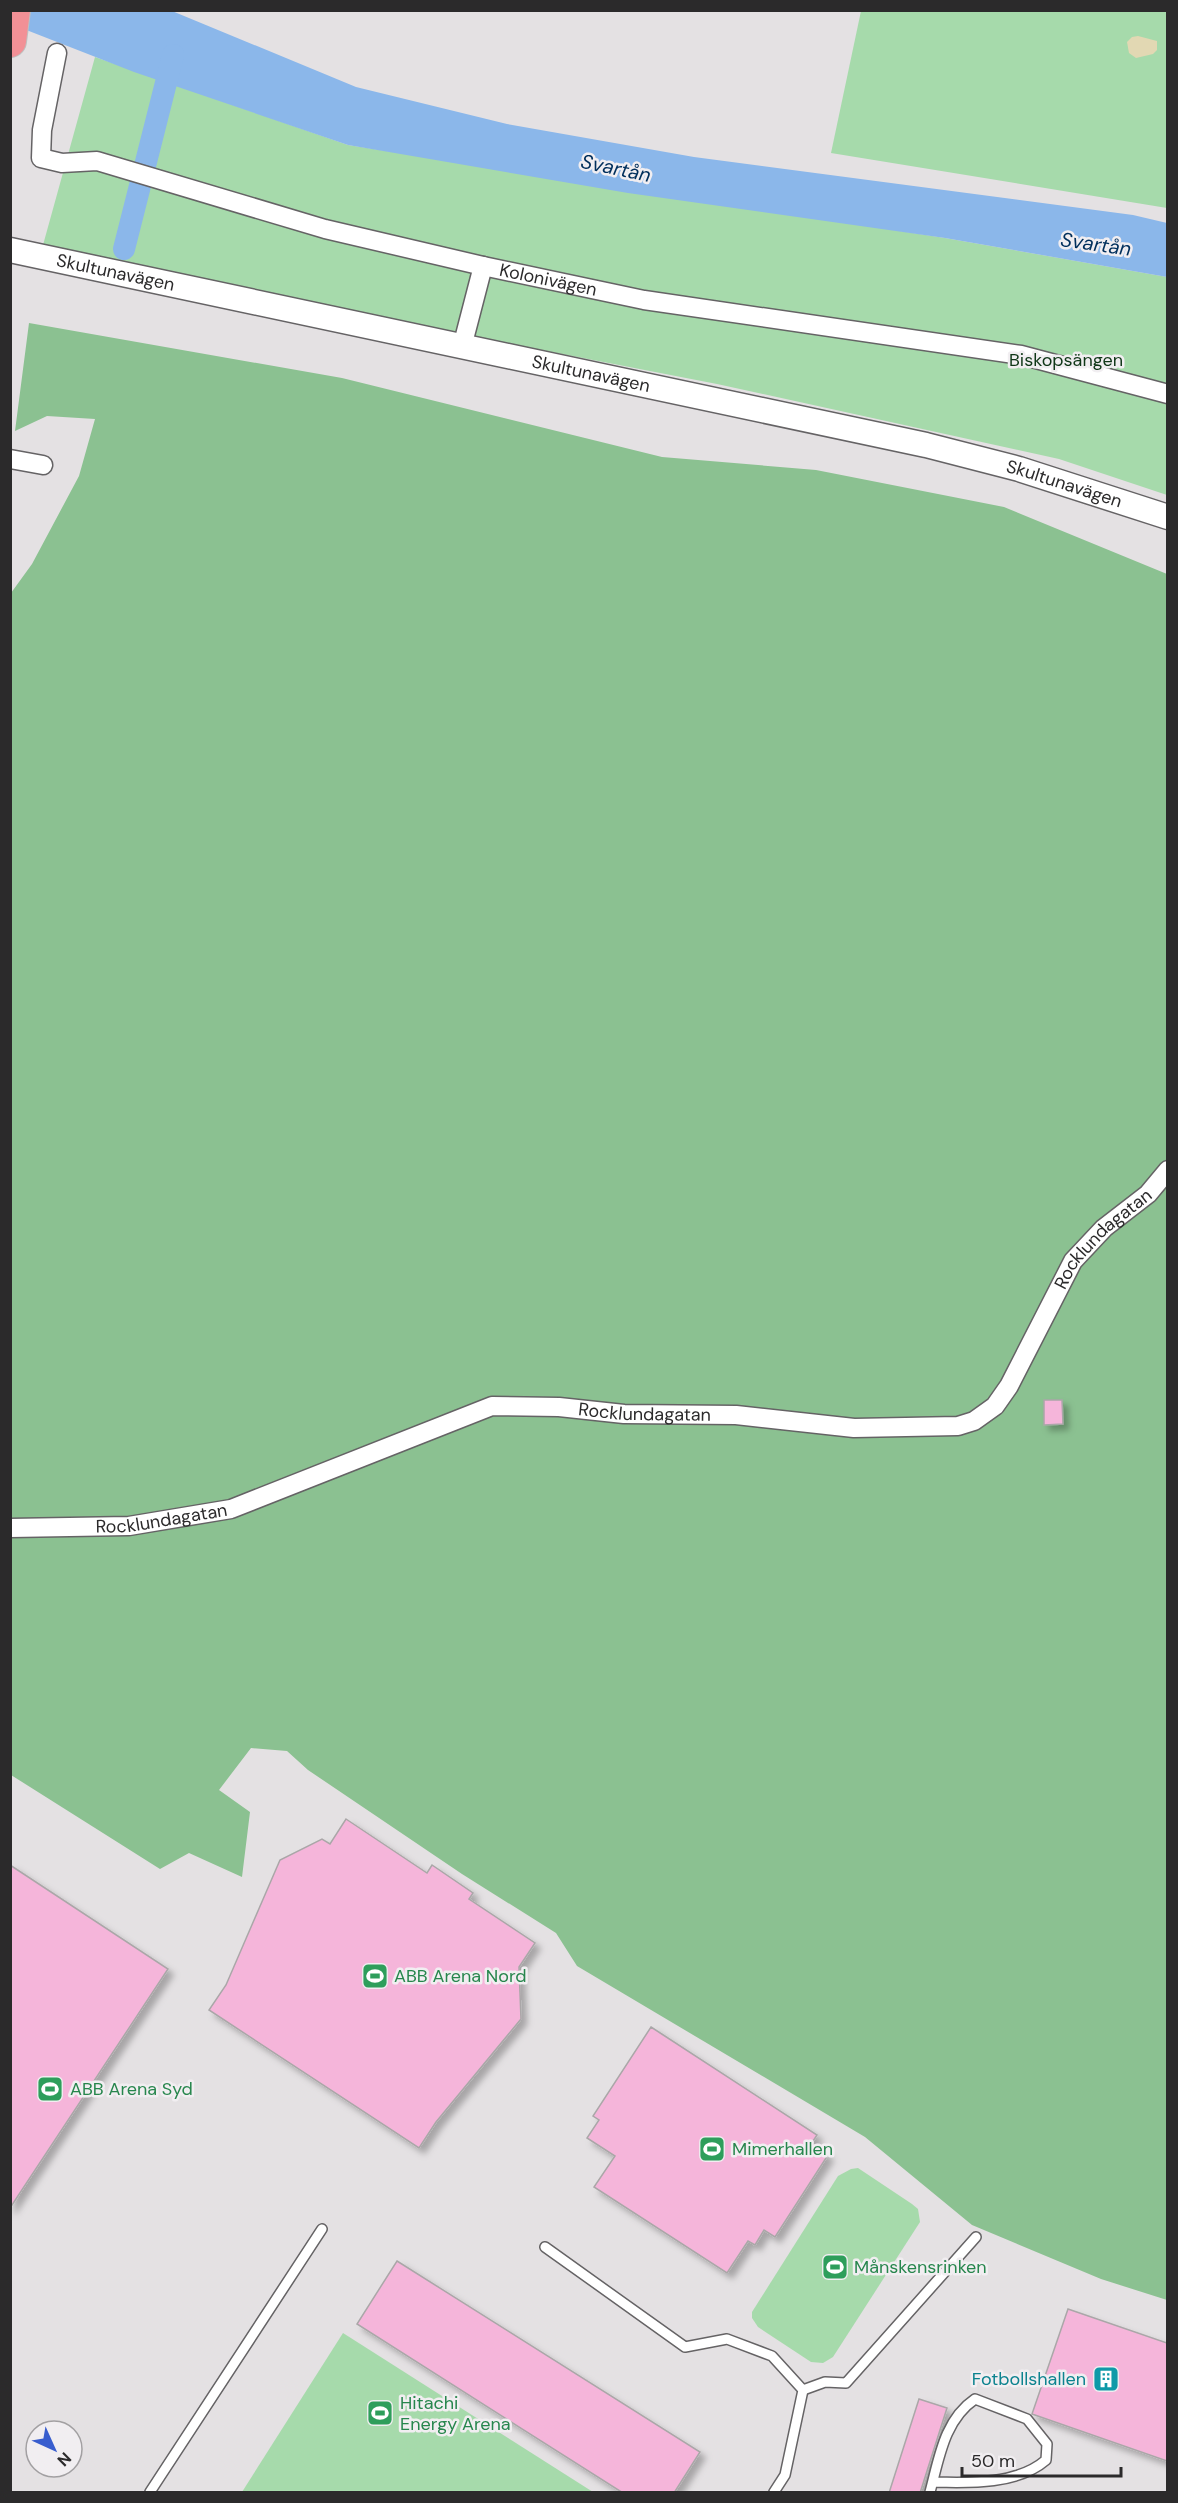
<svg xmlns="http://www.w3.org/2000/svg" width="1178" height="2503" viewBox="0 0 1178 2503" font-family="'DM Sans',sans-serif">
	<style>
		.green { fill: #a6daab }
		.forest { fill: #8bc191 }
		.sand { fill: #e2d8b3 }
		.water { fill: #8bb7ea }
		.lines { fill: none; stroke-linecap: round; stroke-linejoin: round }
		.canal { stroke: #8bb7ea; stroke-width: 22 }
		.building { fill: #f5b5da; stroke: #aaa7a8; stroke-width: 1.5; filter: url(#shadow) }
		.lane-casing { stroke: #656365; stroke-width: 12 }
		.street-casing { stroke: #656365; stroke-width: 21 }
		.secondary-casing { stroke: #656365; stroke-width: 27 }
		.highway-casing { stroke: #bfbfbf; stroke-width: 34 }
		.lane { stroke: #fff; stroke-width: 9 }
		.street { stroke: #fff; stroke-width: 18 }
		.secondary { stroke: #fff; stroke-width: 24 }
		.highway { stroke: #f29096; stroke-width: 32 }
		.labels { text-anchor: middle; stroke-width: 5; stroke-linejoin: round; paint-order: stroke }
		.street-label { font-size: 18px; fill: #2b2a2b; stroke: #f1eef1 }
		.park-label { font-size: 18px; fill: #0f3717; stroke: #f1eef1 }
		.leisure-label { font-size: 18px; fill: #27864d; stroke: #f1eef1; text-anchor: start }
		.culture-label { font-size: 18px; fill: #0d838f; stroke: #f1eef1; text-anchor: end }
		.water-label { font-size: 20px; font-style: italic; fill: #002f5c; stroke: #f1eef1 }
	</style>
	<defs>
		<filter id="shadow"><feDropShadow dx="5.5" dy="5.5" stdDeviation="3" flood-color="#0004"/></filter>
	</defs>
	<rect width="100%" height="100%" fill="#e4e1e3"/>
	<g class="green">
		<path d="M 861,11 L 1167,11 L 1167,208 L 831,153 Z"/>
		<path d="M 95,57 L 348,145 L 945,238 L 1167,277 L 1167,495 L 1059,459 L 717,384 L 413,325 L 43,245 Z"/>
		<path d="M 858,2168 L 912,2204 L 918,2209 L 920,2222 L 833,2357 L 823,2363 L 811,2362 L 758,2327 L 752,2318 L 752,2312 L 838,2176 L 851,2169 Z"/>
		<path d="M 343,2333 L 593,2492 L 242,2492 Z"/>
	</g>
	<path class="forest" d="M 29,323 L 342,378 L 662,457 L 816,470 L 1004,507 L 1167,574 L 1167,2300 L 1101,2279 L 972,2225 L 865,2137 L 577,1966 L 556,1933 L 462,1874 L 308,1770 L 287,1751 L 251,1748 L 219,1790 L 250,1812 L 242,1877 L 189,1853 L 160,1869 L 11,1775 L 11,593 L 32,564 L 79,476 L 95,419 L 47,416 L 15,431 Z"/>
	<path class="sand" d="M 1138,36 L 1157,41 L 1157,50 L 1153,54 L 1136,58 L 1129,53 L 1127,42 L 1132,37 Z"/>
	<path class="water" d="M 10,11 L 172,11 L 356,87 L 507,124 L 694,157 L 1133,215 L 1167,223 L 1167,277 L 945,238 L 628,193 L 348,145 L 134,72 L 11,24 Z"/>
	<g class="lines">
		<path class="canal" d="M 124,249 L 173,55"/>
	</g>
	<g class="building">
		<path d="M 1044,1400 L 1062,1400 L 1063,1424 L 1044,1425 Z"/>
		<path d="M 346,1819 L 427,1873 L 432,1865 L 473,1893 L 469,1899 L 535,1943 L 519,1967 L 521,2019 L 436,2122 L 419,2148 L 209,2010 L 226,1985 L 280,1860 L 322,1839 L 330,1844 Z"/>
		<path d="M 10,1865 L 168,1969 L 10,2208 Z"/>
		<path d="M 651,2027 L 817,2135 L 811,2144 L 828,2155 L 775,2237 L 764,2230 L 755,2245 L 748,2241 L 727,2273 L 594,2187 L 615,2156 L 587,2138 L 599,2120 L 593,2116 Z"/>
		<path d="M 397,2261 L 700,2452 L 674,2493 L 623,2493 L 357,2324 Z"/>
		<path d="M 1068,2309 L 1167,2343 L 1167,2461 L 1032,2414 Z"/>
		<path d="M 919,2399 L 947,2408 L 920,2493 L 889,2493 Z"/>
	</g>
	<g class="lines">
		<defs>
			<g id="lane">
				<path d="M 545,2247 L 685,2347 L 727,2339 L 772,2356 L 803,2390 L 785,2475 L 774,2492"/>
				<path d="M 803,2390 L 825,2382 L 846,2383 L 976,2237"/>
				<path d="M 150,2492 L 322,2229"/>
				<path d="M 930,2492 C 939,2459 944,2420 975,2399 L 1027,2419 L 1047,2444 L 1046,2460 C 1017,2485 969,2483 933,2482"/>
			</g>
			<g id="street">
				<path id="s1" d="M 57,53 L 42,130 L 41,158 L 62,163 L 97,161 L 325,229 L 483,266 L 644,300 L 1021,355 L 1168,394"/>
				<path d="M 462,347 L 483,266"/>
				<path d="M 10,459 L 43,465"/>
				<path id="s2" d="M 10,1528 L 129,1526 L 231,1509 L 492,1406 L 559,1407 L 624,1414 L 736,1415 L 854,1428 L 958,1426 L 974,1421 L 995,1406 L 1009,1386 L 1073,1261 L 1104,1228 L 1148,1194 L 1168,1170"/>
			</g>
			<g id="secondary">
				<path id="s3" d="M 10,250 L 926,445 L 1019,469 L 1168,517"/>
			</g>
			<path id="highway" d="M 10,41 L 14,10"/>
		</defs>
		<use href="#lane" class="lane-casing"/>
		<use href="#street" class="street-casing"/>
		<use href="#secondary" class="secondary-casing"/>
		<use href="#highway" class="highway-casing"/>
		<use href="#lane" class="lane"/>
		<use href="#street" class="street"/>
		<use href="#secondary" class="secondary"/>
		<use href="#highway" class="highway"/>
	</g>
	<defs>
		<symbol id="stadium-square" viewBox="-11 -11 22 22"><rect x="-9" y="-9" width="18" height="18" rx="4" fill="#2e9e5b" stroke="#f1eef1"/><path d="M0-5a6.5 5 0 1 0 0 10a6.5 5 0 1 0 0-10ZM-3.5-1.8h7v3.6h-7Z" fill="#fff"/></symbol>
		<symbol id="building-square" viewBox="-11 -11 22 22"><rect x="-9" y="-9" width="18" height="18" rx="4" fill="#0f9aa8" stroke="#f1eef1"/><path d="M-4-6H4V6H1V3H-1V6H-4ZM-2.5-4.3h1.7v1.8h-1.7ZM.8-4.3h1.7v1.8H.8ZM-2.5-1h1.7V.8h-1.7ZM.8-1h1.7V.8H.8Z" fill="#fff"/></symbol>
	</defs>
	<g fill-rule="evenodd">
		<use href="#stadium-square" x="360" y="1961" width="30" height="30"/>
		<use href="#stadium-square" x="35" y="2074" width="30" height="30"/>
		<use href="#stadium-square" x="697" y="2134" width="30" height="30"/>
		<use href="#stadium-square" x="820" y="2252" width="30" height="30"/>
		<use href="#building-square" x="1091" y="2364" width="30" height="30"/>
		<use href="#stadium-square" x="365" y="2398" width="30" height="30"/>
	</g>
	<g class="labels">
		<g class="street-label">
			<text dy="6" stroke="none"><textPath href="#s3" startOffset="108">Skultunavägen</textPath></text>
			<text dy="6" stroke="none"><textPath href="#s1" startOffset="630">Kolonivägen</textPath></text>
			<text dy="6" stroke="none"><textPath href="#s3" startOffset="594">Skultunavägen</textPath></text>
			<text dy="6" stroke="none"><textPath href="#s3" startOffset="1080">Skultunavägen</textPath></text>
			<text dy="6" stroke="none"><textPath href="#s2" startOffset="1214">Rocklundagatan</textPath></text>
			<text dy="6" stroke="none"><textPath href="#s2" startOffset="656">Rocklundagatan</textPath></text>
			<text dy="6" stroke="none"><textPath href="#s2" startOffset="152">Rocklundagatan</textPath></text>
		</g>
		<g class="park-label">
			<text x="1066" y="366">Biskopsängen</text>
		</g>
		<g class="leisure-label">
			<text x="394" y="1982">ABB Arena Nord</text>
			<text x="70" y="2095">ABB Arena Syd</text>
			<text x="732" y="2155">Mimerhallen</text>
			<text x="854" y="2273">Månskensrinken</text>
			<text x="400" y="2409">Hitachi<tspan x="400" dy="21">Energy Arena</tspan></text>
		</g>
		<g class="culture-label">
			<text x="1086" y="2385">Fotbollshallen</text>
		</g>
		<g class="water-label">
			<text transform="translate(616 168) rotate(12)" y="7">Svartån</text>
			<text transform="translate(1096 244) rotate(8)" y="7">Svartån</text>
		</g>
	</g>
	<rect width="1178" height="2503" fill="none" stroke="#2b2a2b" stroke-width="24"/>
	<g transform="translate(54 2449) rotate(135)"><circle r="28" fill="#f1eef1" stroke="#a2a0a2" stroke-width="1.5"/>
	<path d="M0-4.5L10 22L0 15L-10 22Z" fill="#385dce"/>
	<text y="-9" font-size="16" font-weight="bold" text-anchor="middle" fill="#2b2a2b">N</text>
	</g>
	<path d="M962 2467v9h159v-9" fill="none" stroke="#2b2a2b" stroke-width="3"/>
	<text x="971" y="2467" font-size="18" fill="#2b2a2b" stroke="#f1eef1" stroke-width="4.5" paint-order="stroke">50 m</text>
</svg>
